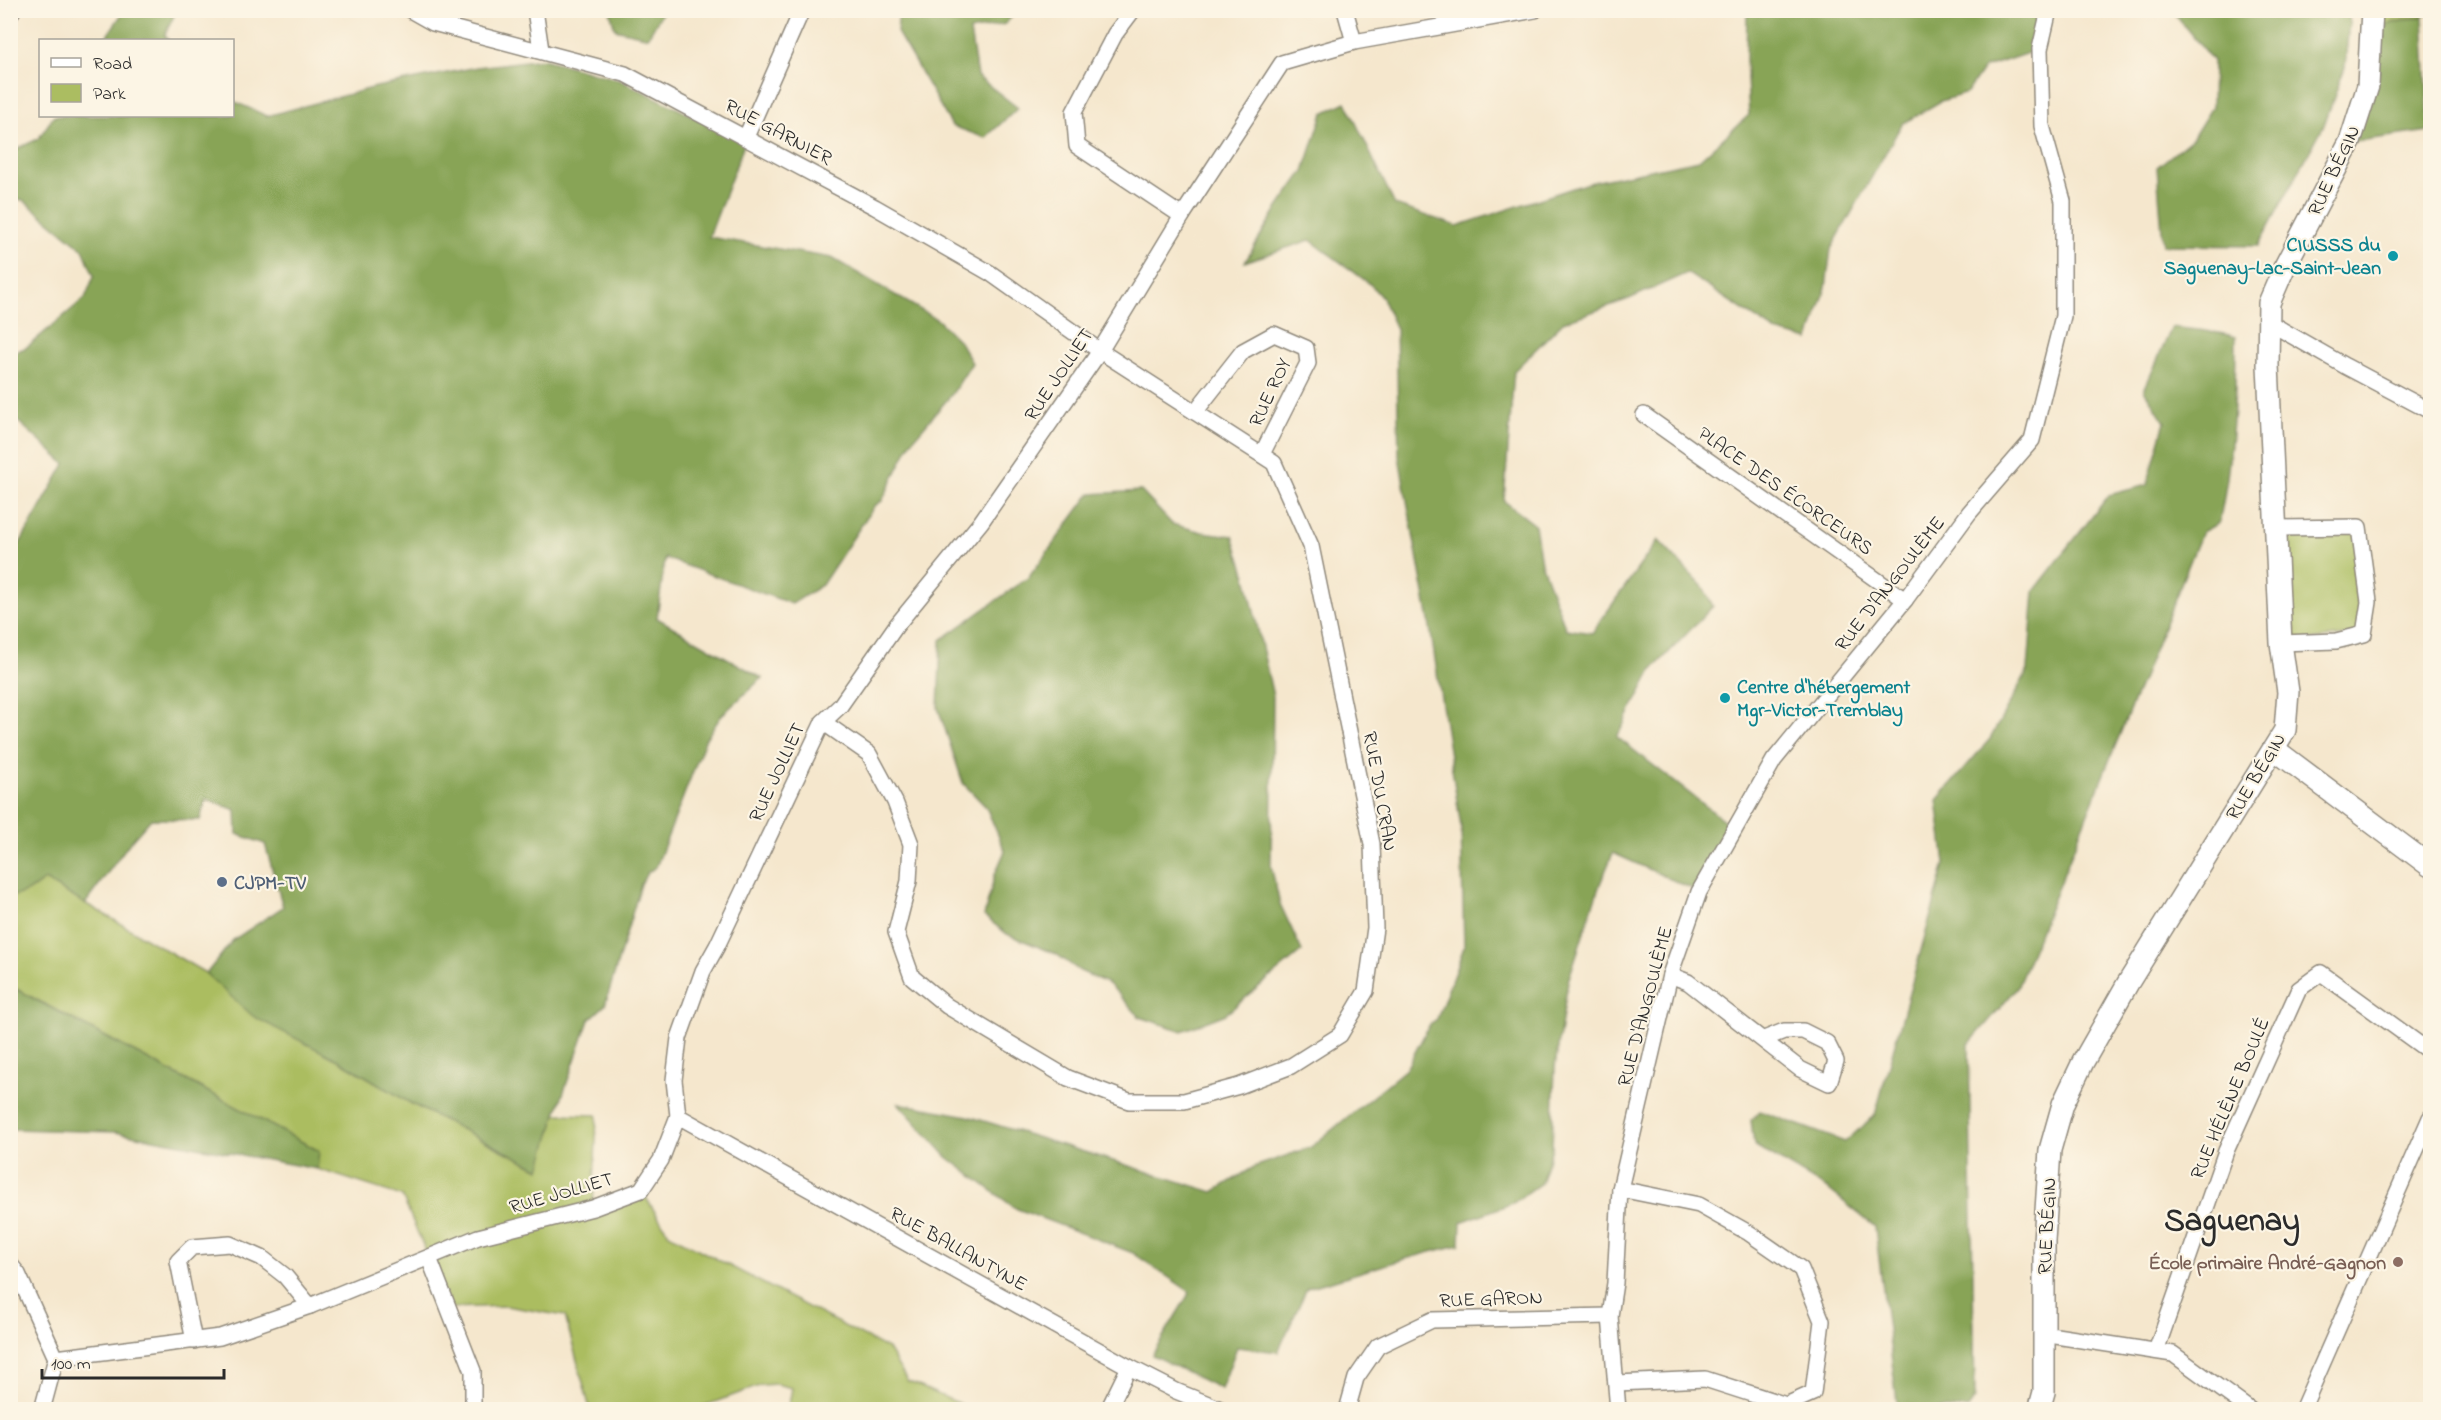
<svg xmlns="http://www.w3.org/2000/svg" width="2441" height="1420" viewBox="0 0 2441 1420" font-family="'Indie Flower',sans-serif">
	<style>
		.green { fill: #abbd61; stroke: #6b7446; stroke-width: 1.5 }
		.forest { fill: #88a457; stroke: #5a6841; stroke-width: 1.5 }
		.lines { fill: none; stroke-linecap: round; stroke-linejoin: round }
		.street-casing { stroke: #90897c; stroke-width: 18 }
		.secondary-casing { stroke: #90897c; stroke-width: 24 }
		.street { stroke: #fff; stroke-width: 15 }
		.secondary { stroke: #fff; stroke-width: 21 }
		.culture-dot { fill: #0f9aa8; stroke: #fcf5e5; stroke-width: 2 }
		.service-dot { fill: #5c6f8a; stroke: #fcf5e5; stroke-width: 2 }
		.education-dot { fill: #8d6e63; stroke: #fcf5e5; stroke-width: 2 }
		.labels { text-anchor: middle; stroke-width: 4.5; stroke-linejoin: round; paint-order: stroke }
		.street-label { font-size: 20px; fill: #2b2b2b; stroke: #fcf5e5 }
		.culture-label { font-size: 20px; font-weight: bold; fill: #0d838f; stroke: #fcf5e5; text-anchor: end }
		.service-label { font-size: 20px; font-weight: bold; fill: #4e5e75; stroke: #fcf5e5; text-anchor: start }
		.education-label { font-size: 20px; font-weight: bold; fill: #785e54; stroke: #fcf5e5; text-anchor: end }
		.town-label { font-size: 32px; font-weight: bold; fill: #2b2b2b; stroke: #fcf5e5 }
	</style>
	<rect width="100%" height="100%" fill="#fcf5e5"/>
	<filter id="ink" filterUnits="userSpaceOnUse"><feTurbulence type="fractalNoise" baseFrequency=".0167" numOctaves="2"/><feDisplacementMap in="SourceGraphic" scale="12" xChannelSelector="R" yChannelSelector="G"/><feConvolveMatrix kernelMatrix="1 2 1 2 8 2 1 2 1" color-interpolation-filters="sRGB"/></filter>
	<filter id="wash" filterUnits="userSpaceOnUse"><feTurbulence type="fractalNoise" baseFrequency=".008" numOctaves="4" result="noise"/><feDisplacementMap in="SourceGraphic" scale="24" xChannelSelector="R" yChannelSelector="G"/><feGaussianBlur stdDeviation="1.35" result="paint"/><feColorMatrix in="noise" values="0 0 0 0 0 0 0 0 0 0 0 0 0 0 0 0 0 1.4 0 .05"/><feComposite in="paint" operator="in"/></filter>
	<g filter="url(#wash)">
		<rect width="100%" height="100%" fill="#f5e7cd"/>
		<g class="green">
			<path d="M 2372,11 L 2430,11 L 2430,14 L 2371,28 Z"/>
			<path d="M 2359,527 L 2364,634 L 2281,643 L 2276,528 Z"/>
			<path d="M 45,880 L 209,975 L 342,1062 L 412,1104 L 539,1169 L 556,1114 L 597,1115 L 593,1208 L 641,1190 L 669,1234 L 888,1349 L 907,1381 L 972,1409 L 788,1409 L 792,1388 L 776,1384 L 762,1385 L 695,1409 L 590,1409 L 565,1316 L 506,1306 L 450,1308 L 402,1196 L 317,1169 L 319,1151 L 11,986 L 10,897 L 29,891 Z"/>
		</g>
		<g class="forest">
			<path d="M 124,11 L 176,11 L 165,35 L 168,40 L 104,40 Z"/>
			<path d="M 610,11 L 663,10 L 663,11 L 648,37 L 615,29 Z"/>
			<path d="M 899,11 L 1017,11 L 1005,24 L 970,31 L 977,76 L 1018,108 L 985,138 L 952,126 L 897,32 Z"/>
			<path d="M 1752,11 L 2049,11 L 2040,49 L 1984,68 L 1967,93 L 1941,101 L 1902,124 L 1831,249 L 1826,287 L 1809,340 L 1775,331 L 1687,273 L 1629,299 L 1563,322 L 1514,371 L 1504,501 L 1535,525 L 1541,563 L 1566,629 L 1592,633 L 1658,540 L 1703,587 L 1713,606 L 1653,669 L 1617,737 L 1735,829 L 1699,892 L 1613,853 L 1600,884 L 1568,981 L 1555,1067 L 1552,1148 L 1541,1183 L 1513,1203 L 1461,1222 L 1460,1245 C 1408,1256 1358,1274 1307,1288 L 1278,1352 L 1237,1347 L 1221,1389 L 1152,1355 L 1190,1292 L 1133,1253 L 1015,1208 L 947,1157 L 898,1103 L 968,1116 L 1213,1192 L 1254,1167 L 1311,1147 L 1406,1069 L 1430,1024 L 1437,1019 L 1464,947 L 1461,827 L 1429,621 L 1399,457 L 1396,329 L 1382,298 L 1370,284 L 1310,240 L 1245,262 L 1275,212 L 1304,171 L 1323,113 L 1346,102 L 1395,205 L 1457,226 L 1588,183 L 1699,160 L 1749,115 L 1746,59 L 1747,12 Z"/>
			<path d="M 2177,11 L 2350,11 L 2345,67 L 2324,125 L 2258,246 L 2163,245 L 2157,167 L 2192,139 L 2212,107 L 2213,61 L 2176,16 Z"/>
			<path d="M 2423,16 L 2429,131 L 2350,142 L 2371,28 Z"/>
			<path d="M 543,59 L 620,80 L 745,142 L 709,237 L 832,258 L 938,320 L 960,342 L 972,363 L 952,394 L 911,442 L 882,501 L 874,506 L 822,585 L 792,604 L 665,558 L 657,618 L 762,678 L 722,715 L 706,738 L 656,867 L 647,873 L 641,884 L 605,1005 L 589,1020 L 556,1114 L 540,1169 L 412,1104 L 342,1062 L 254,1017 L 206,974 L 233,940 L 283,907 L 265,844 L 237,834 L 236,810 L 206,799 L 200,820 L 151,819 L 128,845 L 85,904 L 45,880 L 29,891 L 11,897 L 11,559 L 65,464 L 11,415 L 11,354 L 27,347 L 85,298 L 94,276 L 83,249 L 23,200 L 11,198 L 10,152 L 38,139 L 54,116 L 232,116 L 233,101 L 267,116 L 376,87 L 477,67 Z"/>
			<path d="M 2172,327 C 2191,330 2219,331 2236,337 C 2236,400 2232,462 2219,523 L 2202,532 L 2017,988 L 1969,1044 L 1975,1399 L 1968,1409 L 1898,1409 L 1875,1227 L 1828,1189 L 1754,1145 L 1751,1120 L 1760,1111 L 1845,1142 L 1875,1115 L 1945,864 L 1937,800 L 1990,739 L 2028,670 L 2034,591 L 2109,495 L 2147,485 L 2165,422 L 2144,390 Z"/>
			<path d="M 1141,491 L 1172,524 L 1202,532 L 1233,536 L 1246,576 L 1273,696 L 1271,866 L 1280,904 L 1302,951 L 1226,1014 L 1182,1031 L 1140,1017 L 1109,984 L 1080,971 L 1056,954 L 1007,934 L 984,916 L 995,874 L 1005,851 L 986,807 L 963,783 L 938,708 L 941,640 L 1029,577 L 1090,494 Z"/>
			<path d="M 10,986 L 319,1151 L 317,1169 L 115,1132 L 11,1129 Z"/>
		</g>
	</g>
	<g filter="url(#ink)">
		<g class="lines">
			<defs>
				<g id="street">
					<path d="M 410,10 L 433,23 L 625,74 L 875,207 L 990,273 L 1100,351 L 1274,463 L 1311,546 L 1372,844 L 1375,928 L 1366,991 L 1340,1035 L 1291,1066 L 1239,1086 L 1184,1101 L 1129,1101 L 1068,1078 L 947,1006 L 912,977 L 896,932 L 909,881 L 911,844 L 895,802 L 869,754 L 823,722"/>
					<path d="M 535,10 L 541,50"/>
					<path d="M 1133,10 L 1115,34 L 1074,112 L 1077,146 L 1182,216"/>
					<path d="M 1345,10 L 1354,42"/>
					<path d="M 10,14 L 13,10"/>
					<path d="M 746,137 L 802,10"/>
					<path d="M 2268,322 L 2345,366 L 2430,411"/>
					<path d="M 1195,412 L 1243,351 L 1274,334 L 1306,348 L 1308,363 L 1262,454"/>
					<path d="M 1644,415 L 1905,600"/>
					<path d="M 2276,528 L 2359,527 L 2369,602 L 2364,634 L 2336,641 L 2281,643"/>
					<path d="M 1670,975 L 1688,982 L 1800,1069 L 1829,1083 L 1836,1061 L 1827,1043 L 1803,1031 L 1784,1031 L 1764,1039"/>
					<path d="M 678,1116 L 1129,1367 L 1176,1391 L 1223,1410"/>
					<path d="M 429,1258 L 473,1371 L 473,1410"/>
					<path d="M 10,1264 L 18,1274 L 56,1358 L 42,1410"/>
					<path d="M 2043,1334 L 2173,1354 L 2250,1410"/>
					<path d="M 194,1341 L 178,1261 L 192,1247 L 230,1244 L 262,1258 L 285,1276 L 310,1306"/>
					<path d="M 2156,1351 L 2226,1151 L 2299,989 L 2321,973 L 2430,1052"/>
					<path d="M 56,1358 L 220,1337 L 310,1306 L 478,1237 L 593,1208 L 641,1190 L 661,1160 L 678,1116 L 674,1080 L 679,1038 L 703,971 L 717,946 L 823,722 L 840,706 L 896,626 L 981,522 L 1100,351 L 1182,216 L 1282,63 L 1354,42 L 1535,10"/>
					<path d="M 1617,1383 L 1705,1379 L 1786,1405 L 1813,1393 L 1822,1321 L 1801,1269 L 1749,1233 L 1699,1205 L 1620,1189"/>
					<path d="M 1108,1410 L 1129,1367"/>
					<path d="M 1347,1410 L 1356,1378 L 1378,1346 L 1432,1320 L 1610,1316"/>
					<path d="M 1618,1410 L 1610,1316 L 1615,1283 L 1620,1189 L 1670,975 L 1699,892 L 1774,760 L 1905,600 L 1969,513 L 2032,440 L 2063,316 L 2063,201 L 2042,126 L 2040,49 L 2049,10"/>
					<path d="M 2302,1410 L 2430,1118"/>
				</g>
				<g id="secondary">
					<path d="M 2274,749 L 2430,866"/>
					<path d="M 2039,1410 L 2044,1392 L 2044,1241 L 2050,1150 L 2063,1104 L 2083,1062 L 2128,983 L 2285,730 L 2288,692 L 2281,643 L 2268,365 L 2269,303 L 2284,268 L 2350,142 L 2368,86 L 2372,10"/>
				</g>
			</defs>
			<use href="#street" class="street-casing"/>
			<use href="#secondary" class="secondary-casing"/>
			<use href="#street" class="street"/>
			<use href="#secondary" class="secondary"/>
		</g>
	</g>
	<g class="culture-dot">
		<circle cx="2393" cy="256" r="6"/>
		<circle cx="1725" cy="698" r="6"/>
	</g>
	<circle class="service-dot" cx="222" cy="882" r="6"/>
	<circle class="education-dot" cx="2398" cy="1262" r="6"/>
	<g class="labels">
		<g class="street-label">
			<text transform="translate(779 131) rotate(28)" y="7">RUE GARNIER</text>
			<text transform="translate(2333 170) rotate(-65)" y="7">RUE BÉGIN</text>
			<text transform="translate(1058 374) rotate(-56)" y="7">RUE JOLLIET</text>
			<text transform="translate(1269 392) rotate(-65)" y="7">RUE ROY</text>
			<text transform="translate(1786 490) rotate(35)" y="7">PLACE DES ÉCORCEURS</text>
			<text transform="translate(1889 583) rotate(-52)" y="7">RUE D'ANGOULÈME</text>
			<text transform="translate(776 772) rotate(-65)" y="7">RUE JOLLIET</text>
			<text transform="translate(2255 776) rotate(-59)" y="7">RUE BÉGIN</text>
			<text transform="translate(1381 791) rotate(80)" y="7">RUE DU CRAN</text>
			<text transform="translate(1644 1006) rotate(-75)" y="7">RUE D'ANGOULÈME</text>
			<text transform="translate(2229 1098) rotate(-67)" y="7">RUE HÉLÈNE BOULÉ</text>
			<text transform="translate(561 1192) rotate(-16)" y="7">RUE JOLLIET</text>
			<text transform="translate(2046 1226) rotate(-87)" y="7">RUE BÉGIN</text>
			<text transform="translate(959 1248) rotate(29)" y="7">RUE BALLANTYNE</text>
			<text transform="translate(1491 1298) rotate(-2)" y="7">RUE GARON</text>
		</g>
		<g class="culture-label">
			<text x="2381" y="251">CIUSSS du<tspan x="2381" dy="23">Saguenay-Lac-Saint-Jean</tspan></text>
			<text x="1737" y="693" text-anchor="start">Centre d'hébergement<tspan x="1737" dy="23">Mgr-Victor-Tremblay</tspan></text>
		</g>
		<g class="service-label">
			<text x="234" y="889">CJPM-TV</text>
		</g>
		<g class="education-label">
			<text x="2386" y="1269">École primaire André-Gagnon</text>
		</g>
		<g class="town-label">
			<text x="2232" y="1230">Saguenay</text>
		</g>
	</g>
	<rect width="2441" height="1420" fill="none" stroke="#fcf5e5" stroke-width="36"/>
	<rect x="39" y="39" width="195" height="78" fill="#fcf5e5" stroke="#a8a49b" stroke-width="1.5"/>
	<rect x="51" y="58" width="30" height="9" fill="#ffffff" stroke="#a8a49b" stroke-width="1.5"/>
	<text x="93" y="69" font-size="18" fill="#2b2b2b">Road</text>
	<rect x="51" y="84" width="30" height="18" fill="#abbd61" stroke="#a8a49b" stroke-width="1.5"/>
	<text x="93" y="99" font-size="18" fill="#2b2b2b">Park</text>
	<path d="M42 1369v9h182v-9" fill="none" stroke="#2b2b2b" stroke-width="3"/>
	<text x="51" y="1369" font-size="18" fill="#2b2b2b" stroke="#fcf5e5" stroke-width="4.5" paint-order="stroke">100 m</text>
</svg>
